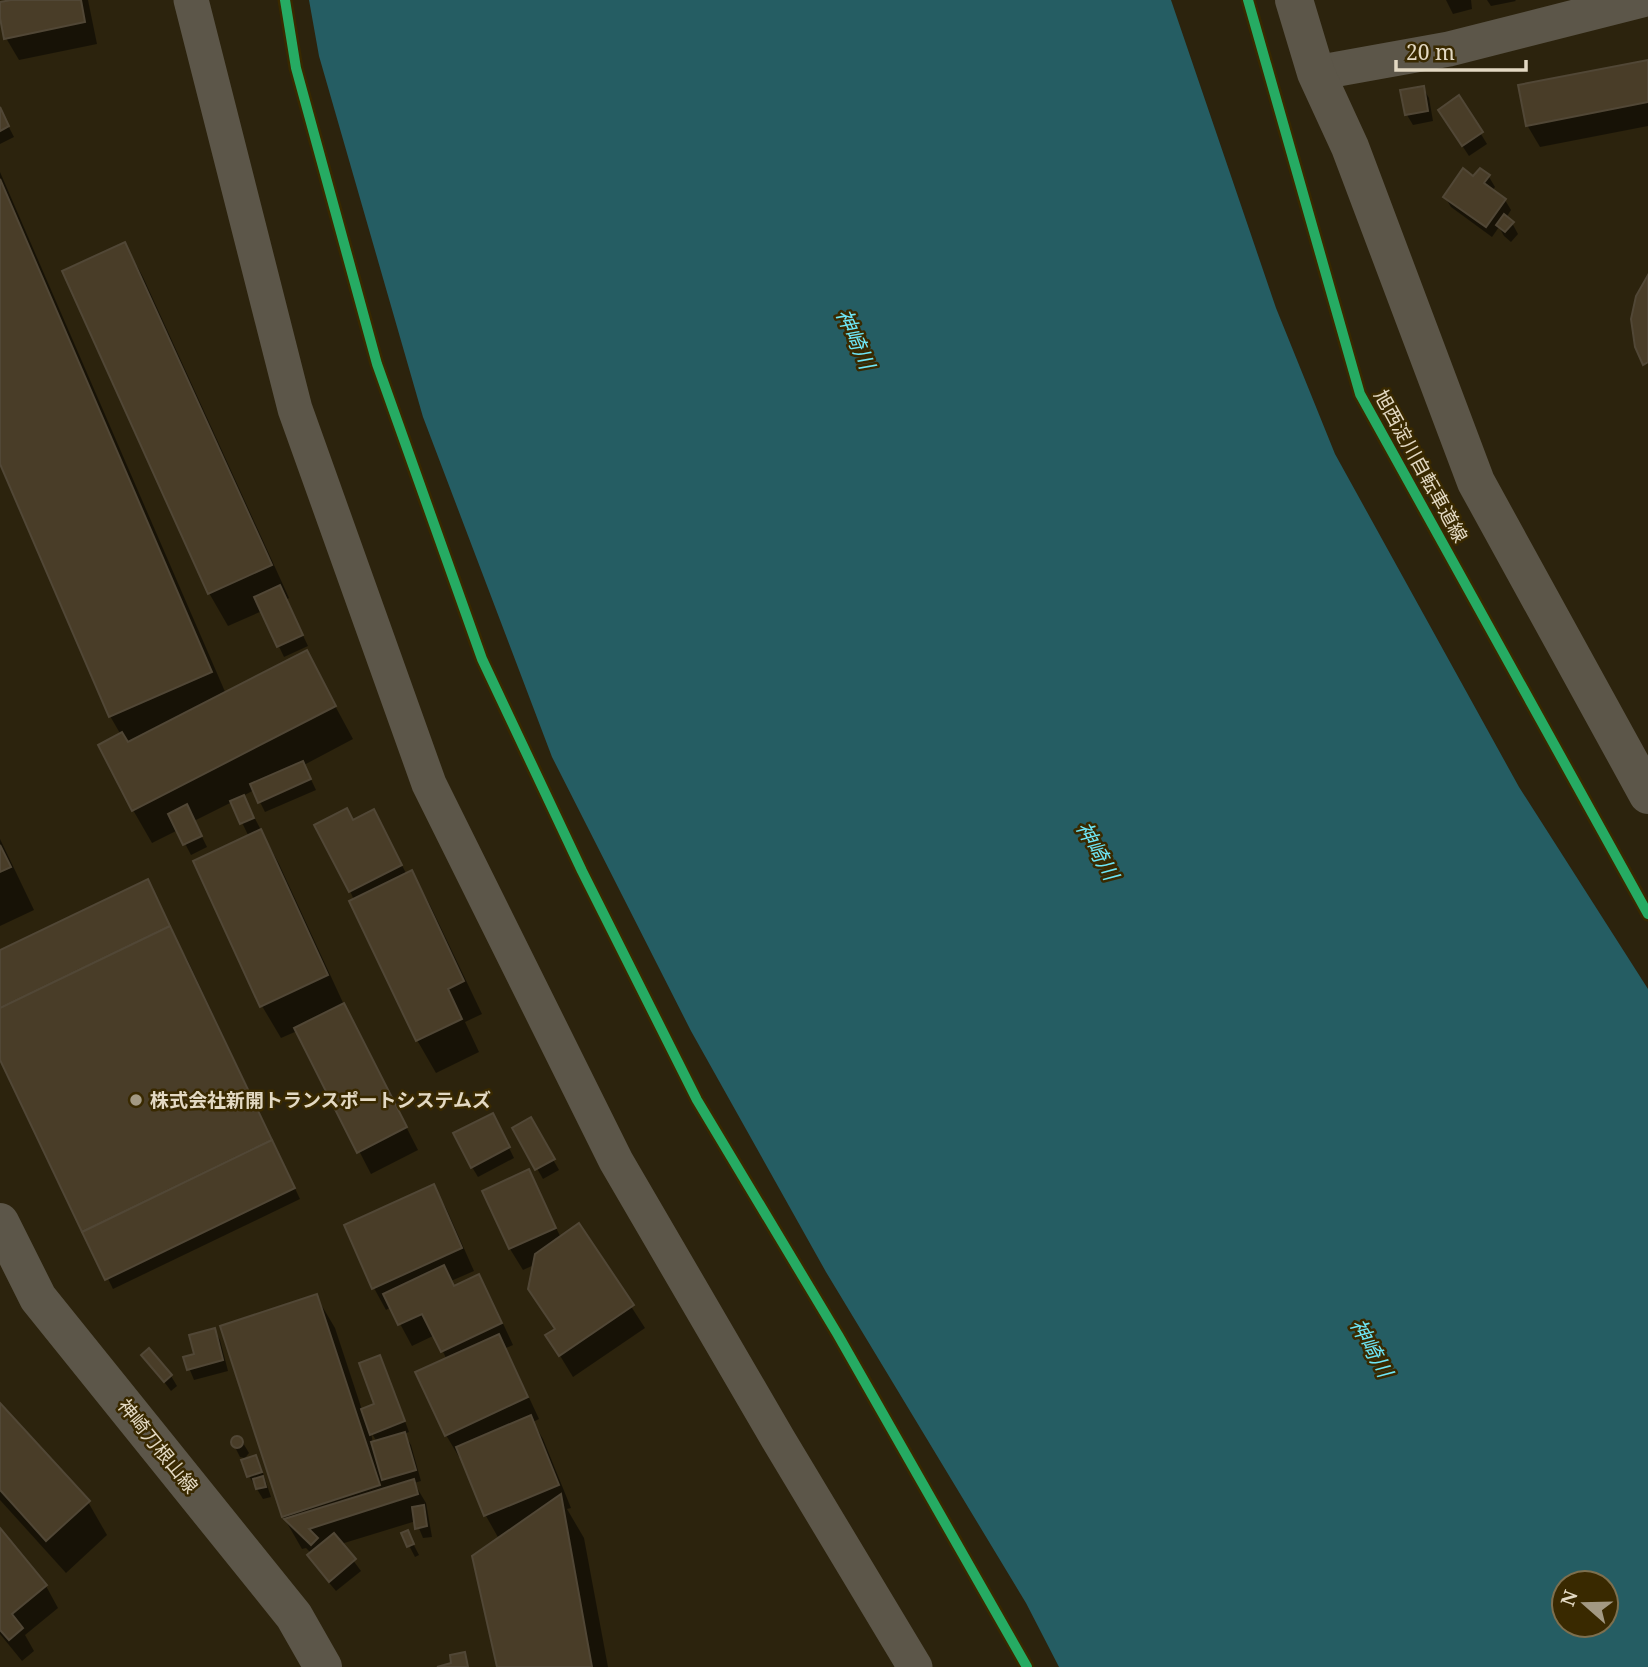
<svg xmlns="http://www.w3.org/2000/svg" width="1648" height="1667" viewBox="0 0 1648 1667" font-family="'Noto Serif','Noto Sans JP',serif">
	<style>
		.water { fill: #255d63; fill-rule: evenodd }
		.shadow { fill: #0007; fill-rule: evenodd }
		.building { fill: #493d28; stroke: #514736; stroke-width: 2 }
		.lines { fill: none; stroke-linecap: round; stroke-linejoin: round }
		.minor { stroke: #5c5649; stroke-width: 35 }
		.tertiary { stroke: #5c5649; stroke-width: 38 }
		.cycleway-casing { stroke: #392900; stroke-width: 15 }
		.cycleway { stroke: #26ab63; stroke-width: 10 }
		.poi-dot { fill: #a39983; stroke: #392900; stroke-width: 2.5 }
		.labels { text-anchor: middle; stroke-width: 5; stroke-linejoin: round; paint-order: stroke }
		.street-label { font-size: 19px; fill: #e3d9c3; stroke: #392900 }
		.poi-label { font-size: 19px; font-weight: bold; fill: #e3d9c3; stroke: #392900; text-anchor: start }
		.water-label { font-size: 21px; font-style: italic; fill: #6ee7f7; stroke: #392900 }
	</style>
	<rect width="100%" height="100%" fill="#2c230d"/>
	<path class="water" d="M 309,0 L 1171,0 L 1276,308 L 1335,454 L 1519,787 L 1648,989 L 1648,1667 L 1059,1667 L 1026,1603 L 826,1272 L 691,1031 L 552,757 L 423,417 L 319,56 ZM 1564,1583 L 1606,1583 L 1606,1625 L 1564,1625 Z"/>
	<g class="shadow">
		<path d="M 20,0 L 88,0 L 97,44 L 19,60 L 6,38 L 0,4 Z"/>
		<path d="M 1446,0 L 1471,0 L 1472,9 L 1453,14 Z"/>
		<path d="M 1487,0 L 1515,0 L 1516,1 L 1491,6 Z"/>
		<path d="M 1648,62 L 1648,126 L 1540,147 L 1527,125 Z"/>
		<path d="M 1423,88 L 1429,98 L 1433,121 L 1413,125 L 1407,115 L 1402,92 Z"/>
		<path d="M 1459,98 L 1487,144 L 1469,156 L 1446,121 Z"/>
		<path d="M 0,110 L 14,137 L 0,144 Z"/>
		<path d="M 1480,170 L 1489,177 L 1495,187 L 1492,191 L 1505,200 L 1511,210 L 1506,218 L 1512,223 L 1518,234 L 1511,242 L 1504,236 L 1499,227 L 1492,237 L 1451,207 L 1445,197 L 1474,178 Z"/>
		<path d="M 0,172 L 226,694 L 306,652 L 353,739 L 304,765 L 316,790 L 265,812 L 254,790 L 243,796 L 279,864 L 345,1007 L 418,1150 L 371,1174 L 297,1031 L 281,1038 L 262,1006 L 249,837 L 232,802 L 194,821 L 207,847 L 191,855 L 178,830 L 152,843 L 133,810 L 121,735 L 110,716 L 0,460 Z"/>
		<path d="M 125,244 L 143,277 L 289,598 L 286,600 L 308,646 L 284,657 L 262,611 L 228,626 L 209,593 Z"/>
		<path d="M 385,833 L 407,875 L 411,872 L 430,905 L 482,1014 L 465,1022 L 479,1052 L 436,1073 L 417,1040 L 350,891 Z"/>
		<path d="M 0,839 L 34,910 L 0,926 Z"/>
		<path d="M 174,936 L 188,961 L 300,1199 L 113,1289 L 0,1056 L 0,952 Z"/>
		<path d="M 530,1119 L 559,1170 L 543,1179 L 514,1128 Z"/>
		<path d="M 498,1125 L 514,1158 L 478,1177 L 472,1167 Z"/>
		<path d="M 529,1172 L 561,1238 L 579,1226 L 645,1328 L 573,1377 L 548,1336 L 556,1330 L 543,1311 L 534,1265 L 523,1270 L 510,1249 L 485,1192 Z"/>
		<path d="M 433,1187 L 446,1208 L 474,1271 L 451,1281 L 455,1287 L 478,1276 L 491,1298 L 513,1345 L 506,1348 L 539,1419 L 533,1422 L 543,1439 L 571,1508 L 567,1509 L 584,1538 L 608,1667 L 499,1667 L 499,1539 L 486,1516 L 461,1456 L 459,1457 L 446,1435 L 447,1360 L 435,1335 L 412,1346 L 391,1307 L 386,1310 L 374,1288 Z"/>
		<path d="M 316,1296 L 335,1328 L 362,1410 L 376,1405 L 379,1357 L 385,1368 L 409,1432 L 404,1434 L 411,1445 L 421,1481 L 414,1483 L 426,1503 L 432,1537 L 423,1538 L 416,1521 L 341,1544 L 361,1571 L 336,1591 L 315,1566 L 309,1556 L 312,1554 L 306,1548 L 302,1549 L 283,1516 ZM 371,1432 L 377,1442 L 373,1444 Z"/>
		<path d="M 214,1330 L 220,1340 L 228,1371 L 194,1380 L 185,1358 L 196,1355 Z"/>
		<path d="M 144,1355 L 171,1376 L 177,1386 L 171,1391 Z"/>
		<path d="M 0,1406 L 88,1502 L 107,1535 L 66,1573 L 0,1500 Z"/>
		<path d="M 236,1437 L 243,1443 L 249,1453 L 245,1458 L 240,1457 L 233,1443 Z"/>
		<path d="M 255,1457 L 261,1467 L 271,1497 L 263,1499 L 249,1476 Z"/>
		<path d="M 0,1531 L 46,1586 L 58,1608 L 25,1635 L 34,1651 L 22,1661 L 0,1634 Z"/>
		<path d="M 407,1532 L 419,1555 L 415,1557 L 403,1534 Z"/>
	</g>
	<g class="building">
		<path d="M 11,0 L 81,0 L 85,22 L 4,39 L 0,18 L 0,2 Z"/>
		<path d="M 1648,60 L 1648,102 L 1526,126 L 1518,85 Z"/>
		<path d="M 1424,86 L 1428,111 L 1405,115 L 1400,90 Z"/>
		<path d="M 1459,95 L 1483,132 L 1462,146 L 1438,110 Z"/>
		<path d="M 0,107 L 9,126 L 0,131 Z"/>
		<path d="M 1463,168 L 1473,176 L 1480,168 L 1490,175 L 1484,183 L 1506,199 L 1486,227 L 1443,197 Z"/>
		<path d="M 0,179 L 212,672 L 109,717 L 0,464 Z"/>
		<path d="M 1504,214 L 1514,222 L 1505,232 L 1496,225 Z"/>
		<path d="M 125,242 L 272,565 L 208,594 L 62,271 Z"/>
		<path d="M 1648,275 L 1648,362 L 1643,365 L 1635,347 L 1631,319 L 1636,296 Z"/>
		<path d="M 280,585 L 303,635 L 277,647 L 254,597 Z"/>
		<path d="M 307,650 L 336,706 L 132,811 L 98,745 L 122,732 L 128,742 Z"/>
		<path d="M 303,761 L 311,779 L 258,803 L 250,784 Z"/>
		<path d="M 244,795 L 254,818 L 240,824 L 230,801 Z"/>
		<path d="M 187,804 L 202,836 L 183,845 L 168,814 Z"/>
		<path d="M 347,808 L 353,820 L 374,809 L 402,865 L 349,892 L 314,825 Z"/>
		<path d="M 261,829 L 328,975 L 260,1007 L 193,861 Z"/>
		<path d="M 0,845 L 11,867 L 0,872 Z"/>
		<path d="M 412,870 L 464,981 L 448,989 L 462,1019 L 416,1041 L 349,901 Z"/>
		<path d="M 148,879 L 170,926 L 0,1008 L 0,950 Z"/>
		<path d="M 170,926 L 272,1140 L 82,1232 L 0,1060 L 0,1008 Z"/>
		<path d="M 344,1003 L 407,1127 L 357,1153 L 294,1028 Z"/>
		<path d="M 493,1113 L 510,1147 L 471,1168 L 453,1133 Z"/>
		<path d="M 531,1117 L 555,1159 L 535,1170 L 512,1128 Z"/>
		<path d="M 272,1140 L 295,1188 L 105,1280 L 82,1232 Z"/>
		<path d="M 529,1169 L 556,1228 L 509,1249 L 482,1191 Z"/>
		<path d="M 434,1184 L 462,1248 L 372,1289 L 344,1225 Z"/>
		<path d="M 579,1223 L 634,1305 L 559,1356 L 545,1335 L 555,1329 L 528,1289 L 535,1254 Z"/>
		<path d="M 444,1265 L 454,1286 L 479,1274 L 502,1323 L 441,1352 L 422,1314 L 398,1325 L 383,1294 Z"/>
		<path d="M 317,1294 L 380,1485 L 282,1517 L 220,1326 Z"/>
		<path d="M 215,1328 L 223,1360 L 187,1370 L 183,1357 L 194,1354 L 189,1335 Z"/>
		<path d="M 499,1334 L 528,1397 L 445,1436 L 415,1372 Z"/>
		<path d="M 149,1348 L 172,1375 L 164,1382 L 141,1355 Z"/>
		<path d="M 380,1355 L 405,1421 L 370,1435 L 361,1409 L 374,1404 L 359,1363 Z"/>
		<path d="M 0,1403 L 90,1501 L 46,1541 L 0,1490 Z"/>
		<path d="M 531,1415 L 559,1485 L 484,1516 L 456,1447 Z"/>
		<path d="M 405,1432 L 416,1470 L 382,1480 L 371,1442 Z"/>
		<circle cx="237" cy="1442" r="6"/>
		<path d="M 256,1455 L 262,1472 L 247,1477 L 241,1460 Z"/>
		<path d="M 263,1476 L 266,1487 L 256,1489 L 253,1479 Z"/>
		<path d="M 414,1479 L 418,1494 L 309,1529 L 318,1538 L 311,1545 L 284,1519 Z"/>
		<path d="M 561,1494 L 592,1667 L 497,1667 L 472,1556 Z"/>
		<path d="M 424,1505 L 427,1526 L 415,1529 L 412,1507 Z"/>
		<path d="M 0,1528 L 47,1585 L 12,1614 L 23,1628 L 9,1640 L 0,1630 Z"/>
		<path d="M 408,1530 L 414,1544 L 407,1547 L 401,1533 Z"/>
		<path d="M 334,1533 L 356,1559 L 329,1582 L 307,1555 Z"/>
		<path d="M 465,1652 L 468,1667 L 437,1667 L 451,1663 L 450,1655 Z"/>
	</g>
	<g class="lines">
		<g class="minor">
			<path d="M 191,0 L 295,409 L 429,784 L 616,1161 L 778,1439 L 915,1667"/>
			<path d="M 1316,73 L 1449,49 L 1642,0"/>
		</g>
		<g class="tertiary">
			<path d="M 1294,0 L 1316,73 L 1350,147 L 1476,482 L 1648,795"/>
			<path d="M 0,1222 L 38,1298 L 294,1616 L 323,1667"/>
		</g>
		<defs>
			<g id="cycleway">
				<path d="M 285,0 L 296,68 L 377,364 L 482,659 L 582,871 L 697,1100 L 838,1335 L 1027,1667"/>
				<path d="M 1248,0 L 1360,394 L 1648,914"/>
			</g>
		</defs>
		<use href="#cycleway" class="cycleway-casing"/>
		<use href="#cycleway" class="cycleway"/>
	</g>
	<circle class="poi-dot" cx="136" cy="1100" r="7"/>
	<g class="labels">
		<g class="street-label">
			<text transform="translate(1421 466) rotate(61)" y="7">旭西淀川自転車道線</text>
			<text transform="translate(158 1446) rotate(51)" y="7">神崎刀根山線</text>
		</g>
		<g class="poi-label">
			<text x="150" y="1107">株式会社新開トランスポートシステムズ</text>
		</g>
		<g class="water-label">
			<text transform="translate(855 339) rotate(66)" y="7">神崎川</text>
			<text transform="translate(1097 851) rotate(61)" y="7">神崎川</text>
			<text transform="translate(1371 1348) rotate(61)" y="7">神崎川</text>
		</g>
	</g>
	<g transform="translate(1585 1604) rotate(290)"><circle r="33" fill="#392900" stroke="#7d6f4e" stroke-width="2"/>
	<path d="M0-5L12 26L0 18L-12 26Z" fill="#a39983"/>
	<text y="-10" font-size="19" font-weight="bold" text-anchor="middle" fill="#e3d9c3">N</text>
	</g>
	<path d="M1396 60v10h130v-10" fill="none" stroke="#e3d9c3" stroke-width="3.5"/>
	<text x="1406" y="60" font-size="21" fill="#e3d9c3" stroke="#392900" stroke-width="5" paint-order="stroke">20 m</text>
</svg>
